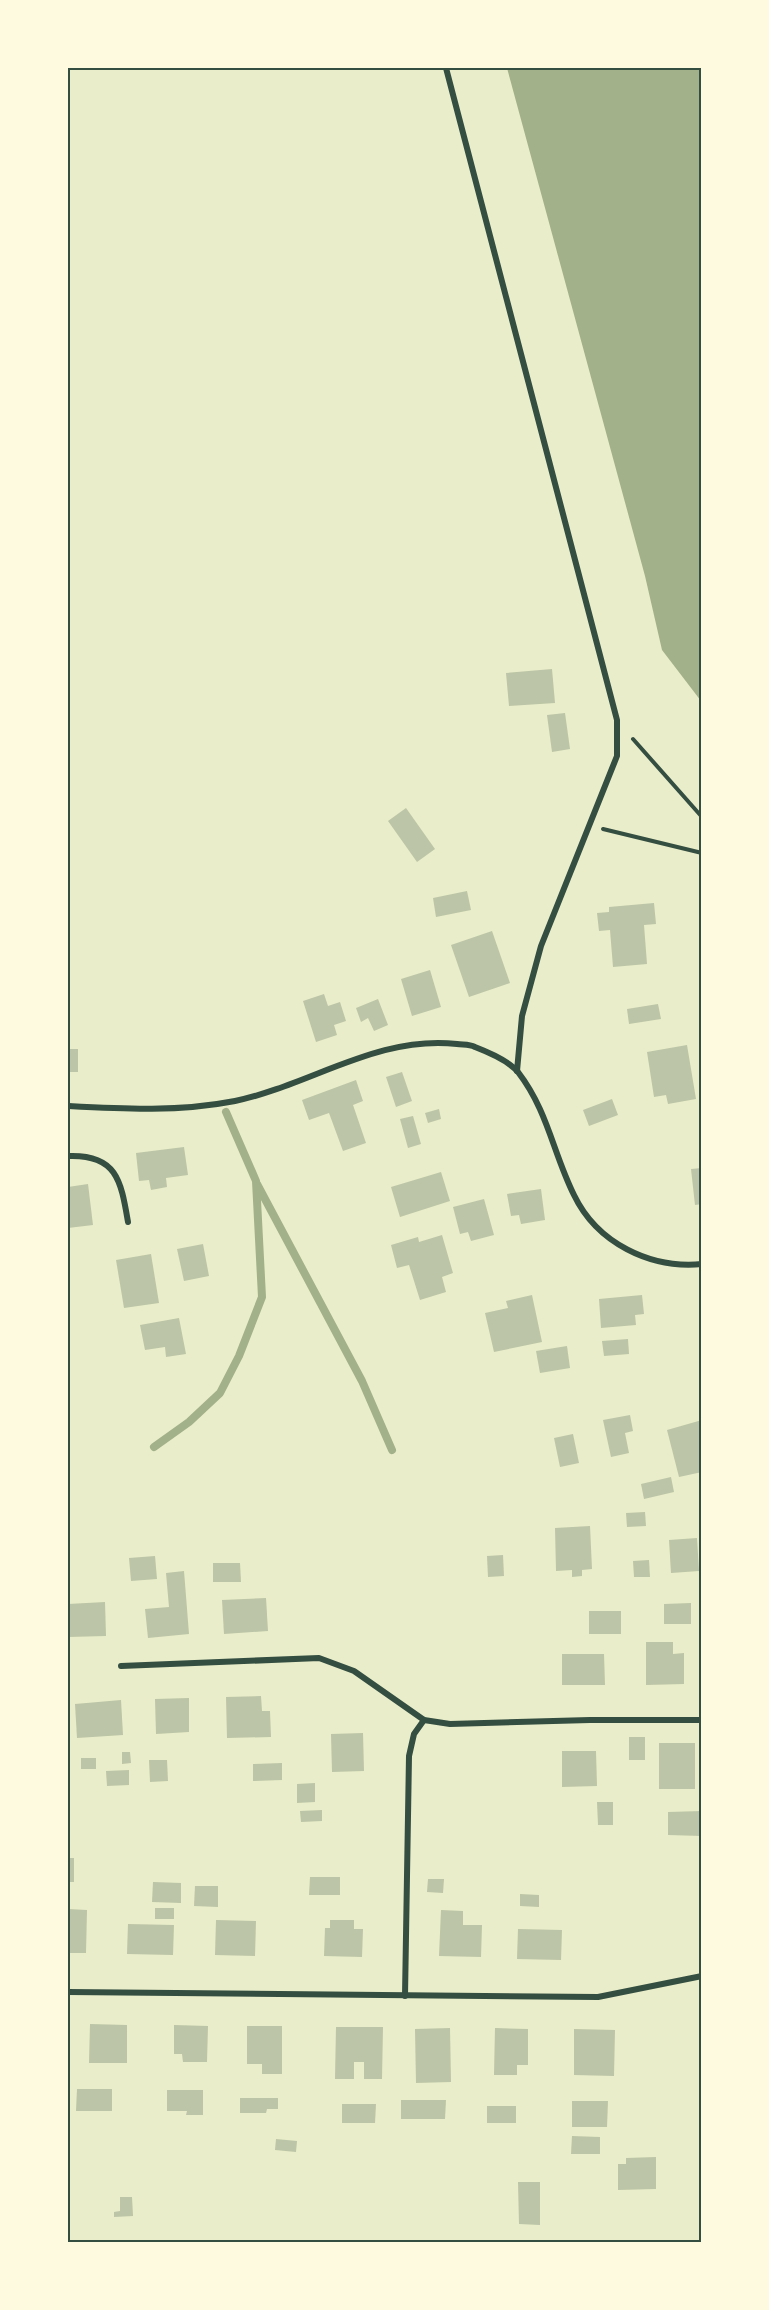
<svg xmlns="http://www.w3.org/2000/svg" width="769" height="2310" viewBox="0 0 769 2310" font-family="'PT Serif',serif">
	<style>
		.water { fill: #a3b18a }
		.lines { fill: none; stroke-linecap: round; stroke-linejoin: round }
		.stream { stroke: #a3b18a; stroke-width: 8 }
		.building { fill: #bcc5a7 }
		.path { stroke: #344e41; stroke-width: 4 }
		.minor { stroke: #344e41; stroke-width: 6 }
		.neatline { fill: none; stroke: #344e41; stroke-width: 2 }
	</style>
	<rect width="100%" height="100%" fill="#e9edc9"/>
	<path class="water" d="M 507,68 L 701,68 L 701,701 L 662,650 L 645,576 Z"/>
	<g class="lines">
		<g class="stream">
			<path d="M 257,1184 L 362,1381 L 392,1450"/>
			<path d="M 154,1447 L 189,1422 L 220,1393 L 239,1356 L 262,1297 L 256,1181 L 226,1112"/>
		</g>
	</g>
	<g class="building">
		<path d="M 552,669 L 555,703 L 509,706 L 506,673 Z"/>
		<path d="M 565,713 L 570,749 L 552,752 L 547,715 Z"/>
		<path d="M 406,808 L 435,849 L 417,862 L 388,821 Z"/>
		<path d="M 467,891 L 471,910 L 436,917 L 433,898 Z"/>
		<path d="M 654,903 L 656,924 L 644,925 L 647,964 L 613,967 L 610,930 L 599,931 L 597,913 L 609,912 L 609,907 Z"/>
		<path d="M 492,931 L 510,983 L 469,997 L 451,945 Z"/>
		<path d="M 430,970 L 441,1007 L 412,1016 L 401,979 Z"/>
		<path d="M 324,994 L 328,1006 L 340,1002 L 346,1021 L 334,1025 L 337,1035 L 316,1042 L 303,1001 Z"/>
		<path d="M 378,999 L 388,1025 L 374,1031 L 368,1018 L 361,1022 L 356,1008 Z"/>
		<path d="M 658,1004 L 661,1019 L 629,1024 L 627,1009 Z"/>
		<path d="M 687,1045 L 696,1099 L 668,1104 L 666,1095 L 654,1097 L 647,1052 Z"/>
		<rect x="68" y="1049" width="10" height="23"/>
		<path d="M 402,1072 L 412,1101 L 396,1107 L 386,1077 Z"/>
		<path d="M 356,1080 L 363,1101 L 353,1105 L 366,1143 L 343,1151 L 329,1113 L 309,1120 L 302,1100 Z"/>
		<path d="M 612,1099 L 618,1115 L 589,1126 L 583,1110 Z"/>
		<path d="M 439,1109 L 441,1119 L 428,1123 L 425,1113 Z"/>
		<path d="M 413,1116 L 421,1144 L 408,1148 L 400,1119 Z"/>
		<path d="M 184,1147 L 188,1175 L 166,1178 L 167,1187 L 151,1190 L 149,1180 L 139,1181 L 136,1153 Z"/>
		<path d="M 702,1168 L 702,1204 L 695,1205 L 691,1169 Z"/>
		<path d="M 441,1172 L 450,1201 L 400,1217 L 391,1187 Z"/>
		<path d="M 88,1184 L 93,1225 L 68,1228 L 68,1187 Z"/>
		<path d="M 541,1189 L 545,1220 L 521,1224 L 519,1215 L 511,1216 L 507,1194 Z"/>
		<path d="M 484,1199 L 494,1235 L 471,1241 L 468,1232 L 460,1234 L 453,1207 Z"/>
		<path d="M 442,1235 L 453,1273 L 442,1277 L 446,1292 L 420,1300 L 409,1265 L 397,1268 L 391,1245 L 418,1237 L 419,1242 Z"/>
		<path d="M 203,1244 L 209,1276 L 184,1281 L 177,1249 Z"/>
		<path d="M 151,1254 L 159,1303 L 124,1308 L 116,1260 Z"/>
		<path d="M 532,1295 L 542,1342 L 494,1352 L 485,1313 L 508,1308 L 506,1301 Z"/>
		<path d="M 642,1295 L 644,1314 L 635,1315 L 636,1325 L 601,1328 L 599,1299 Z"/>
		<path d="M 179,1318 L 186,1354 L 166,1357 L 165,1347 L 145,1350 L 140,1325 Z"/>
		<path d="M 628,1339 L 629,1354 L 604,1356 L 602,1341 Z"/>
		<path d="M 567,1346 L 570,1368 L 540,1373 L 536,1351 Z"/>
		<path d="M 630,1415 L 633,1431 L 625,1433 L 629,1453 L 611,1457 L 603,1420 Z"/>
		<path d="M 702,1420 L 702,1472 L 679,1477 L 667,1430 Z"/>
		<path d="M 573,1434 L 579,1463 L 560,1467 L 554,1438 Z"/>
		<path d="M 671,1477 L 674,1492 L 644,1499 L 641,1484 Z"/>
		<path d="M 645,1512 L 646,1526 L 627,1527 L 626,1513 Z"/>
		<path d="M 590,1526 L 592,1569 L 582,1570 L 582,1576 L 572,1577 L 572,1570 L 556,1571 L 555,1528 Z"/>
		<path d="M 697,1538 L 699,1571 L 671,1573 L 669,1540 Z"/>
		<path d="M 503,1555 L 504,1576 L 488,1577 L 487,1556 Z"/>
		<path d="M 155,1556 L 157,1579 L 131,1581 L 129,1558 Z"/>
		<path d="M 649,1560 L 650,1577 L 634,1577 L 633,1561 Z"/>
		<path d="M 213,1563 L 240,1563 L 241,1582 L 213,1582 Z"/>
		<path d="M 184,1571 L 189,1634 L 148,1638 L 145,1609 L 169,1607 L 166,1573 Z"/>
		<path d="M 266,1598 L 268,1631 L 224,1634 L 222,1600 Z"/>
		<path d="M 105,1602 L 106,1636 L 68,1637 L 68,1604 Z"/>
		<path d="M 691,1603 L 691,1624 L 664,1624 L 664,1604 Z"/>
		<rect x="589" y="1611" width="32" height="23"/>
		<path d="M 646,1642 L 673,1642 L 673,1654 L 684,1653 L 684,1684 L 646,1685 Z"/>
		<path d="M 562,1654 L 604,1654 L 605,1685 L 562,1685 Z"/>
		<path d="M 261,1696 L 262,1711 L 270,1711 L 271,1737 L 227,1738 L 226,1697 Z"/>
		<path d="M 189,1698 L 189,1732 L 156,1734 L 155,1699 Z"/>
		<path d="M 121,1700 L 123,1735 L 77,1738 L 75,1704 Z"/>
		<path d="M 363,1733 L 364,1771 L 332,1772 L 331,1734 Z"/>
		<rect x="629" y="1737" width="16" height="23"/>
		<rect x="659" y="1743" width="36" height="46"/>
		<path d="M 562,1751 L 596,1751 L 597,1786 L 562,1787 Z"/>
		<path d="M 122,1752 L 130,1752 L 131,1763 L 122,1764 Z"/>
		<rect x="81" y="1758" width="15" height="11"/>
		<path d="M 149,1760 L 167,1760 L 168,1781 L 150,1782 Z"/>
		<path d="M 282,1763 L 282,1780 L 253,1781 L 253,1764 Z"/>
		<path d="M 129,1770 L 129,1785 L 107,1786 L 106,1771 Z"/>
		<path d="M 315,1783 L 315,1802 L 297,1803 L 297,1784 Z"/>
		<path d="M 597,1802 L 613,1802 L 613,1825 L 598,1825 Z"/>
		<path d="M 322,1810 L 322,1821 L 301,1822 L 300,1811 Z"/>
		<path d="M 702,1811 L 702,1836 L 668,1835 L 668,1812 Z"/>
		<rect x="68" y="1858" width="6" height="24"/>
		<path d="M 310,1877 L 340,1877 L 340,1895 L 309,1895 Z"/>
		<path d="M 428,1879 L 444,1879 L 443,1893 L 427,1892 Z"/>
		<path d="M 153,1882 L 181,1883 L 181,1903 L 152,1902 Z"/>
		<path d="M 195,1886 L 218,1886 L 218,1907 L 194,1906 Z"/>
		<path d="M 520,1894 L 539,1895 L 539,1907 L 520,1906 Z"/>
		<rect x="155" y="1908" width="19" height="11"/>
		<path d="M 68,1909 L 87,1910 L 86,1953 L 68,1953 Z"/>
		<path d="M 441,1910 L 463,1911 L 463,1925 L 482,1925 L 481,1957 L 439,1956 Z"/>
		<path d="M 216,1920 L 256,1921 L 255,1956 L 215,1955 Z"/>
		<path d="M 330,1920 L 354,1920 L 354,1929 L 363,1929 L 362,1957 L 324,1956 L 325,1928 L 330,1928 Z"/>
		<path d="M 128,1924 L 174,1925 L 173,1955 L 127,1954 Z"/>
		<path d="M 518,1929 L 562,1930 L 561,1960 L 517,1959 Z"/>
		<path d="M 90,2024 L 127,2025 L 127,2063 L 89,2063 Z"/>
		<path d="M 174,2025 L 208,2026 L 207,2062 L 183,2062 L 182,2054 L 174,2054 Z"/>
		<path d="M 247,2026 L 282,2026 L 282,2074 L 262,2074 L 262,2064 L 247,2064 Z"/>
		<path d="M 336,2027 L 383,2027 L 382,2079 L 364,2079 L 364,2062 L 354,2062 L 354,2079 L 335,2079 Z"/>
		<path d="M 450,2028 L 451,2082 L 416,2083 L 415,2029 Z"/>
		<path d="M 495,2028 L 528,2029 L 528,2065 L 517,2065 L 517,2075 L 494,2075 Z"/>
		<path d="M 574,2029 L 615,2030 L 614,2076 L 574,2075 Z"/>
		<path d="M 77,2089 L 112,2089 L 112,2111 L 76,2111 Z"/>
		<path d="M 167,2090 L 203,2090 L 203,2115 L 186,2115 L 187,2111 L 167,2111 Z"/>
		<path d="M 240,2098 L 278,2098 L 278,2109 L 267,2109 L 266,2113 L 240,2113 Z"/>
		<path d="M 401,2100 L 446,2100 L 445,2119 L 401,2119 Z"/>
		<path d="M 572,2101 L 608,2101 L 607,2127 L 572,2127 Z"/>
		<path d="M 342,2104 L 376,2104 L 375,2123 L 342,2123 Z"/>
		<rect x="487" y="2106" width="29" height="17"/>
		<path d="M 572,2136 L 600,2137 L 600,2154 L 571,2154 Z"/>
		<path d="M 276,2139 L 297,2141 L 296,2152 L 275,2150 Z"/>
		<path d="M 656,2157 L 656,2189 L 618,2190 L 618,2164 L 626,2164 L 626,2158 Z"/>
		<path d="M 518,2182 L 540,2182 L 540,2225 L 519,2224 Z"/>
		<path d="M 120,2197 L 132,2197 L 133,2216 L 114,2217 L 114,2212 L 120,2211 Z"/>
	</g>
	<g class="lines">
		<g class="path">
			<path d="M 633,739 L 702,817"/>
			<path d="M 603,829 L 702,853"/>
		</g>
		<g class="minor">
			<path d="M 446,68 L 617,720 L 617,756 L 541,946 L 522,1016 L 517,1071"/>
			<path d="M 68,1106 C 124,1109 179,1112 235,1101 C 311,1085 377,1035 457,1044 C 463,1045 469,1044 475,1047 C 488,1052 509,1061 518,1072 C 548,1111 553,1153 574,1195 C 597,1243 650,1269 702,1264"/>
			<path d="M 68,1156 C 117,1154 121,1181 128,1222"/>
			<path d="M 121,1666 L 319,1658 L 354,1671 L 424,1720 L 450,1724 L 590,1720 L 702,1720"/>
			<path d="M 68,1992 L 598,1997 L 702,1976"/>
			<path d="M 405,1996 L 409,1756 L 414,1734 L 424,1720"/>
		</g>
	</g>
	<rect width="769" height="2310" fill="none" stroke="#fefae0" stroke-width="138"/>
	<rect x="69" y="69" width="631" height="2172" class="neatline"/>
</svg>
